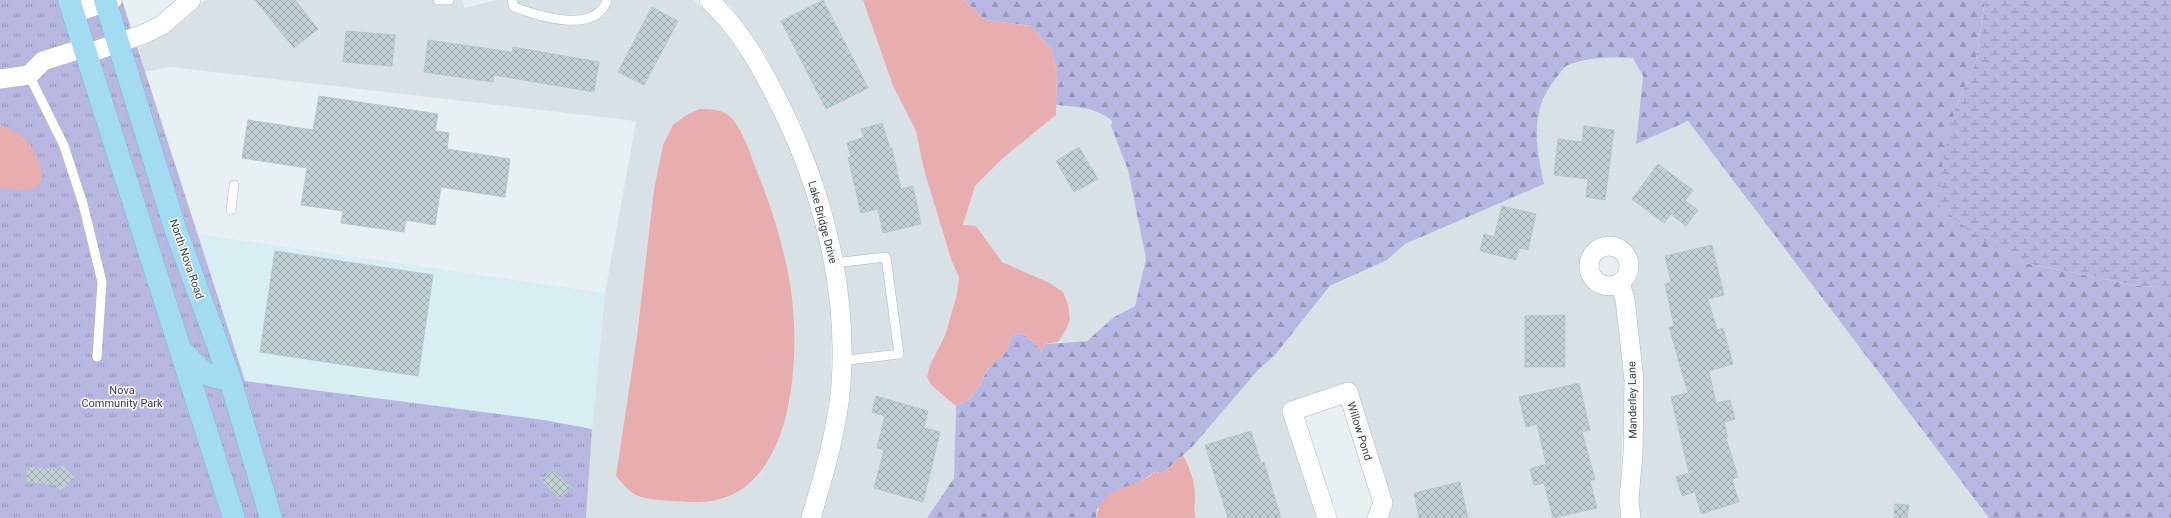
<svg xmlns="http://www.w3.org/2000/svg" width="2171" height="518" viewBox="0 0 2171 518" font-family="Roboto,sans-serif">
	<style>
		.residential { fill: #d8e2e6; fill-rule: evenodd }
		.commercial { fill: #d7eef2 }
		.forest { fill: url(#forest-firs) }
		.wetland { fill: url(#wetland-marsh) }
		.park { fill: url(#park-tufts) }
		.water { fill: #e8adaf }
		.building { fill: url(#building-cross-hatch); stroke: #b4c8cd }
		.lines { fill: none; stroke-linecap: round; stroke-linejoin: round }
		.service-casing { stroke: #adb9bd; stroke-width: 10 }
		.minor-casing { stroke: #adb9bd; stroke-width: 20 }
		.primary-casing { stroke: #75bcd5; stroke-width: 23 }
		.service { stroke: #fff; stroke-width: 9 }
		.minor { stroke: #fff; stroke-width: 19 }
		.primary { stroke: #a3dcf2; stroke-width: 22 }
		.labels { text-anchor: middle; stroke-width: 3; stroke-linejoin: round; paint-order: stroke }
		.street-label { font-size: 11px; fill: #384345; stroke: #fff }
		.park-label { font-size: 11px; fill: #3e3370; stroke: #fff }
	</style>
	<defs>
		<pattern id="forest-firs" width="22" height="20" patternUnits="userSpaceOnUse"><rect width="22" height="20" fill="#b8b7e2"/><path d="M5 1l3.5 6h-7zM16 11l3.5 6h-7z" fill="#9796b9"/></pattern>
		<pattern id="wetland-marsh" width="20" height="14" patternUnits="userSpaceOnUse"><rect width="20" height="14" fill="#b8b7e2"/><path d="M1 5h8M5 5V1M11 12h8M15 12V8" fill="none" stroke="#9796b9"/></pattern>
		<pattern id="park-tufts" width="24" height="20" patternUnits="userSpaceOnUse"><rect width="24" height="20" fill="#b8b7e2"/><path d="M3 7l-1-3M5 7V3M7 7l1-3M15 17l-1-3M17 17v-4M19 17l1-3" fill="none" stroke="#9796b9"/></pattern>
		<pattern id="building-cross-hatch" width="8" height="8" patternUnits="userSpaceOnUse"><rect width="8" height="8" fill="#c0d0d3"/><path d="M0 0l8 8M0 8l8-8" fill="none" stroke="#9daaad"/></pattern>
	</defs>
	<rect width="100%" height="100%" fill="#e9f0f3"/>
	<g class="residential">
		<path d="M 205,0 L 463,0 L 464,8 L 497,0 L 694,0 L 718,22 L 750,67 L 784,134 L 809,198 L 824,256 L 832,312 L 831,384 L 823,447 L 802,518 L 586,518 L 592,429 L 605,293 L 636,121 L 170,67 L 145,72 L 139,48 L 167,33 ZM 663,145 L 791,398 L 779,437 L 771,457 L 757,478 L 726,498 L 702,502 L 638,496 L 616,476 L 637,336 L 654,188 Z"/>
		<path d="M 724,0 L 863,0 L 893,86 L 916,131 L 924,170 L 952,262 L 959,277 L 957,294 L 944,335 L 930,365 L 932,386 L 956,406 L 954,478 L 927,518 L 820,518 L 840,452 L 850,386 L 850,311 L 842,251 L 826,190 L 801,124 L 765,54 L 731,6 Z"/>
		<path d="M 1599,57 L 1633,58 L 1643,76 L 1636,143 L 1688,121 L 1989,518 L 1641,518 L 1638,498 L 1643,378 L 1635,298 L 1631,285 L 1637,274 L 1636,258 L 1631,247 L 1623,240 L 1613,236 L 1594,240 L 1586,247 L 1581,258 L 1580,270 L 1584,282 L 1591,291 L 1601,295 L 1614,296 L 1617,302 L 1625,381 L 1620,499 L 1622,518 L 1387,518 L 1392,507 L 1392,499 L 1357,388 L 1346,382 L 1290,401 L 1284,415 L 1317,518 L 1196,518 L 1193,511 L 1195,500 L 1192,473 L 1183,455 L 1258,370 L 1275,355 L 1330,287 L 1387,260 L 1405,244 L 1544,184 L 1536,148 L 1537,116 L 1549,86 L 1567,65 Z"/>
		<path d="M 1056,105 L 1083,108 L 1098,112 L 1112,121 L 1111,125 L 1128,170 L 1146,259 L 1135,307 L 1129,308 L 1087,341 L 1058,342 L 1067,328 L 1062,292 L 1050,283 L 1002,262 L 991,249 L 963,226 L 975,186 L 1003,158 L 1056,115 Z"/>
	</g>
	<path class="commercial" d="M 197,234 L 605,293 L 592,429 L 544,420 L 245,382 Z"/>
	<path class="forest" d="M 964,0 L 1985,0 L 1976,61 L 1954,111 L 2021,262 L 2139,286 L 2171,287 L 2171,518 L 1989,518 L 1688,121 L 1636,144 L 1643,76 L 1633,58 C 1611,57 1590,57 1568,65 C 1564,66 1560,74 1556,78 C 1529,111 1536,146 1544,184 L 1405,244 L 1387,260 L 1330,286 L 1275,355 L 1258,370 L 1192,447 L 1163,473 L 1155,472 L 1097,509 L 1096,518 L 927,518 L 954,478 L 956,406 L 970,399 L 980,385 L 987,370 L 1007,351 L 1012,335 L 1022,333 L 1035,343 L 1042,352 L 1045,344 L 1087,341 L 1114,317 L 1135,306 L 1146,259 L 1128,170 L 1111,126 L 1112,121 C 1096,107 1076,107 1056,105 L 1057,70 L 1051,49 L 1031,26 L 985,20 Z"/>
	<path class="wetland" d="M 1985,0 L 2171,0 L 2171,287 L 2139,286 L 2021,262 L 1975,236 L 1937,204 L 1944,156 L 1954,111 L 1976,61 Z"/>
	<path class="park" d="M 0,0 L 122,0 L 245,381 L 544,420 L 592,429 L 586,518 L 0,518 Z"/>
	<g class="water">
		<path d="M 863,0 L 964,0 L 985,20 L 1031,26 L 1051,49 L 1057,70 L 1056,115 L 1003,158 L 975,186 L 963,225 L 976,226 L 1002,262 L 1050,283 L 1063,292 L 1068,304 L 1070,319 L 1067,328 L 1058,342 L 1045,344 L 1042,352 L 1035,343 L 1022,333 L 1012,335 L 1007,351 L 987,370 L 980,385 L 970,399 L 956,406 L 932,386 L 927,377 L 930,365 L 945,335 L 957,294 L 959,277 L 952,262 L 924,170 L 916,131 L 893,86 Z"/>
		<path d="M 699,109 C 709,109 720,109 728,115 C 743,127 751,157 758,174 C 773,211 785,251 791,290 C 801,362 794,507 692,502 C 677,501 652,501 638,496 C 629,492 622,483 616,476 L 637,336 L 654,189 L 663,145 L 673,125 L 685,116 Z"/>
		<path d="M 0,125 C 6,127 14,131 19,134 C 32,142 54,179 34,188 C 25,192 10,188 0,188 Z"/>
		<path d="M 1183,455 C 1191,470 1195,482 1195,499 C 1195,506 1193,511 1196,518 L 1096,518 C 1102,483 1134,491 1155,472 L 1163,473 Z"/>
	</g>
	<g class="building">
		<path d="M 255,0 L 295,0 L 318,29 L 294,48 Z"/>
		<path d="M 823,0 L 868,88 L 826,109 L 781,21 Z"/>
		<path d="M 652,7 L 678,21 L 644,85 L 618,72 Z"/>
		<path d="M 346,31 L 395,35 L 392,66 L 343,62 Z"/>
		<path d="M 428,40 L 512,52 L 513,47 L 599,62 L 594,92 L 494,75 L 493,82 L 424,72 Z"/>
		<path d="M 319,96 L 438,114 L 435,131 L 449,133 L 447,149 L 510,159 L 505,197 L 441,187 L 435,225 L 406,220 L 404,232 L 341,223 L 343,211 L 301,205 L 307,168 L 242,158 L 248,120 L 313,130 Z"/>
		<path d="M 882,123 L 890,148 L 892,148 L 901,189 L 913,186 L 921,224 L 883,233 L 878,209 L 861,213 L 848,158 L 851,157 L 847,143 L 864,137 L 861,129 Z"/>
		<path d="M 1584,126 L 1614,130 L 1605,200 L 1586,197 L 1588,179 L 1554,175 L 1558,139 L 1582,142 Z"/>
		<path d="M 1079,147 L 1098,179 L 1074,192 L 1056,161 Z"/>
		<path d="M 1658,164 L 1693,190 L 1685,201 L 1698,210 L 1686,226 L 1671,214 L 1664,223 L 1632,199 Z"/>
		<path d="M 1502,206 L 1536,214 L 1528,250 L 1519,248 L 1516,260 L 1480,251 L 1484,234 L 1494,237 Z"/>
		<path d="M 1712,245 L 1724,295 L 1708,299 L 1717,330 L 1723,328 L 1733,364 L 1709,371 L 1716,403 L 1730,400 L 1735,419 L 1724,422 L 1728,438 L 1726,438 L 1738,477 L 1732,479 L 1739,502 L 1701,514 L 1695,492 L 1682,496 L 1676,477 L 1689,473 L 1671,397 L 1688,393 L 1669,327 L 1674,326 L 1665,284 L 1671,282 L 1665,256 Z"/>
		<path d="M 275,251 L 433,275 L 418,376 L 260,352 Z"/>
		<path d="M 1565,315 L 1565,367 L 1525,367 L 1525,316 Z"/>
		<path d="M 1579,383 L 1590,430 L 1582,432 L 1595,479 L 1590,481 L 1597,508 L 1553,518 L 1544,483 L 1534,485 L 1530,469 L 1546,464 L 1537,424 L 1526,427 L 1519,397 Z"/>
		<path d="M 876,396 L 928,411 L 924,428 L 940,432 L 923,502 L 874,488 L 884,450 L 877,448 L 885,416 L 872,412 Z"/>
		<path d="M 1251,431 L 1261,463 L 1264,462 L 1281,518 L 1228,518 L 1205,445 Z"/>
		<path d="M 63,465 L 75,478 L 60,491 L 56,485 L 26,482 L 27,467 L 58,469 Z"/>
		<path d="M 552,469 L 571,487 L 560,499 L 541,481 Z"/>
		<path d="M 1460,482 L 1468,518 L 1419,518 L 1414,493 Z"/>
		<path d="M 1895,504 L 1909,505 L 1907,518 L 1894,518 Z"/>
	</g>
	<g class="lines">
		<defs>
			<g id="service">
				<path d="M 438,0 L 449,0"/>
				<path d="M 512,0 L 514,7 C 538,16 595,35 607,0"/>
				<path d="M 29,75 L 64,146 L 83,204 L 102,282 L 97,357"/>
				<path d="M 231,210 L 234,185"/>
				<path d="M 834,263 L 886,257 L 899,354 L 840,361"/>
			</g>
			<g id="minor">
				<path d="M 709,0 C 739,28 759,63 777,99 C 822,187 848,286 841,385 C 837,431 824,474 811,518"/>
				<path d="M 74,13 L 112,0"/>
				<path d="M 86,54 L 144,34 L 162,25 L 191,0"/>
				<path d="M 0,79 L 29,75 L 43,61 L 84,48"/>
				<circle cx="1609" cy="266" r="20"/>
				<path d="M 1620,283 L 1625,299 L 1634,380 L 1633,453 L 1629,499 L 1631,518"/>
				<path d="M 1327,518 L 1292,411 L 1348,392 L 1383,503 L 1377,518"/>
			</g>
			<g id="primary">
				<path d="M 69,0 L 234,518"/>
				<path d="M 105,0 L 174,225 L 230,379 L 271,518"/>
				<path d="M 183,352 C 201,370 203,377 230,379"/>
			</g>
		</defs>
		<use href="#service" class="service-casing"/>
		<use href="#minor" class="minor-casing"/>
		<use href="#primary" class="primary-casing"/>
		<use href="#service" class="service"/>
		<use href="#minor" class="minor"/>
		<use href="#primary" class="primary"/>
	</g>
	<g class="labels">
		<g class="street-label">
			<text transform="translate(823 222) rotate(75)" y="4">Lake Bridge Drive</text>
			<text transform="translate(187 259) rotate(71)" y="4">North Nova Road</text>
			<text transform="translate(1632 400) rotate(-91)" y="4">Manderley Lane</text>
			<text transform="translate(1360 431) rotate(73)" y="4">Willow Pond</text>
		</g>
		<g class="park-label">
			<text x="122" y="394">Nova<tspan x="122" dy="13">Community Park</tspan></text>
		</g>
	</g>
</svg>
